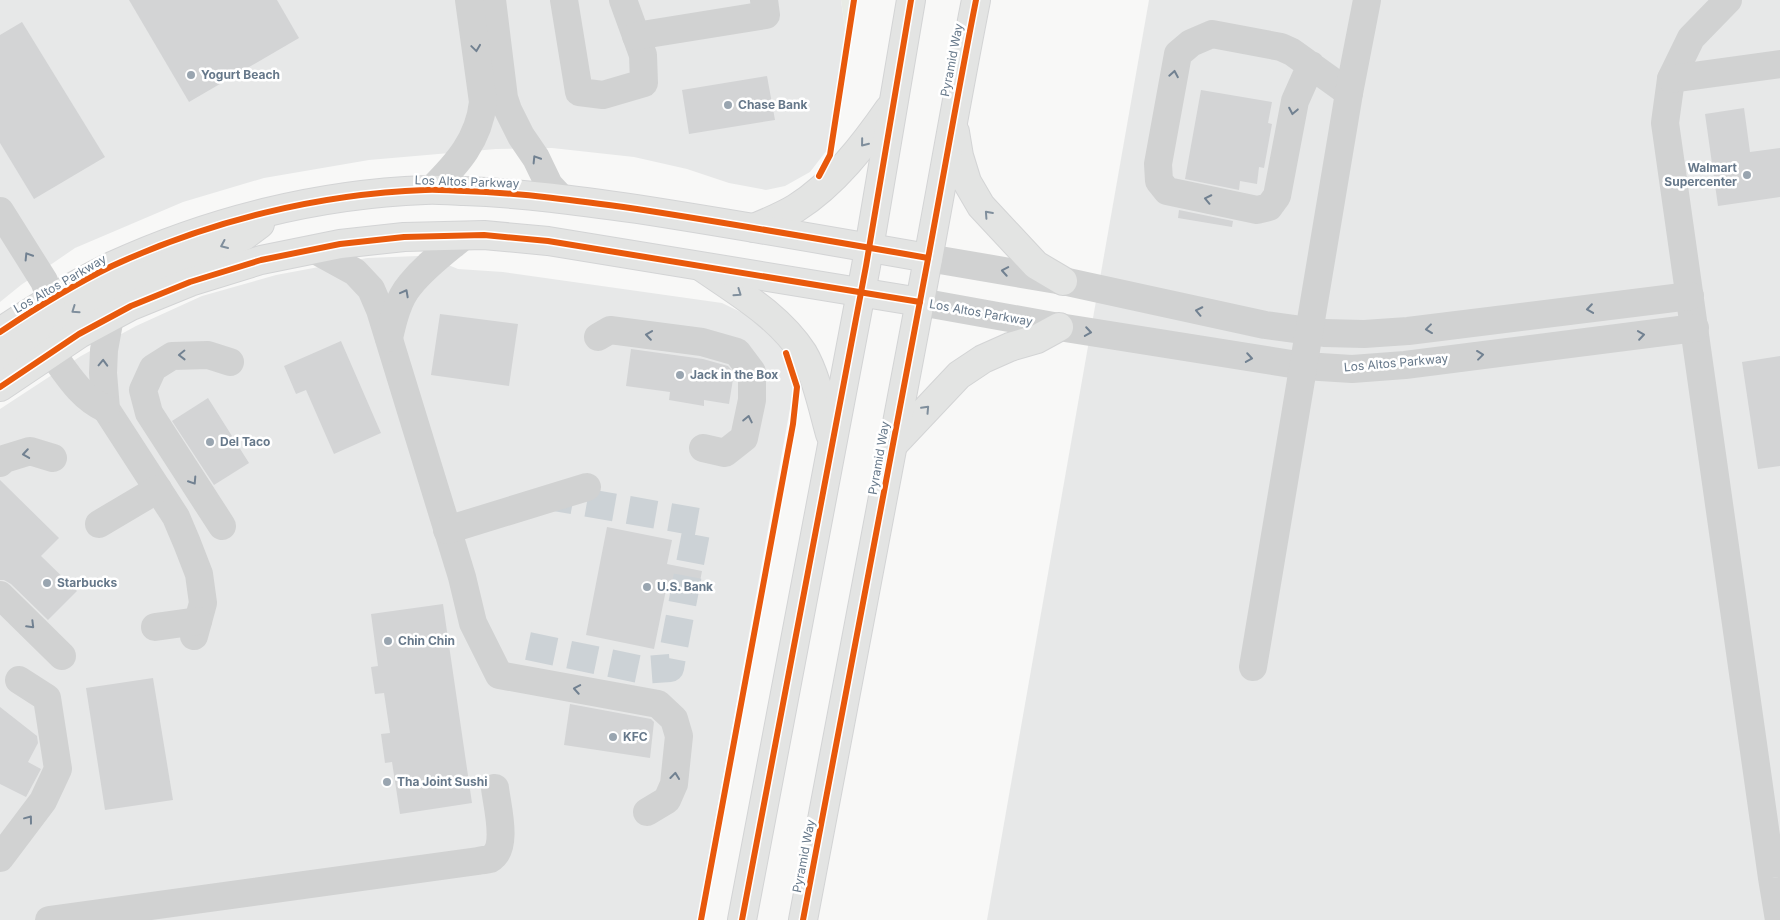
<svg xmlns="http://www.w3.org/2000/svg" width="1780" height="920" viewBox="0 0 1780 920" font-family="Inter,sans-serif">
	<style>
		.built { fill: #e7e8e8 }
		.green { fill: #e8ebe5 }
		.building { fill: #d3d4d5 }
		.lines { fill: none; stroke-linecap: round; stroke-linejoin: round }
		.minor-tunnel { stroke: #ccd2d6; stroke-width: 28; stroke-dasharray: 28 14; stroke-linecap: butt }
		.major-casing { stroke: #d3d4d5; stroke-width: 30 }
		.minor { stroke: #d1d2d2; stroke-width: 28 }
		.major { stroke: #e3e4e3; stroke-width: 28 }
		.cycleway-casing { stroke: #fff; stroke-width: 9 }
		.cycleway { stroke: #e8590c; stroke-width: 6 }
		.oneway { stroke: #718191 }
		.oneway2 { stroke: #7f8e9c }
		.poi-dot { fill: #99a5b0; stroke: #fff; stroke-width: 2 }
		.labels { text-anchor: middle; stroke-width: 5; stroke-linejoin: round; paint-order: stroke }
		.street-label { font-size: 12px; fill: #66788a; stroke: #fff }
		.poi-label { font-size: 12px; font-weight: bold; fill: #66788a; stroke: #fff; text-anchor: start }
	</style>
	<rect width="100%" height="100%" fill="#f8f8f7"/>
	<g class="built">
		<path d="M 0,0 L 841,0 L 848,49 L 827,150 L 810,172 L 785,186 L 766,190 L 729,183 L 687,169 L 634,157 L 552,148 L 496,149 L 369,160 L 264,178 L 183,202 L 75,248 L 21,285 L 0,302 Z"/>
		<path d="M 1149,0 L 1780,0 L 1780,920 L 987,920 Z"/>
		<path d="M 418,256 L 429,257 L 458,269 L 503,272 L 722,303 L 753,318 L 773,332 L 796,365 L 795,381 L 697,920 L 0,920 L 0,409 L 81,356 L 136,326 L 202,296 L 276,275 L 367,258 Z"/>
	</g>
	<path class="green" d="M 841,0 L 852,0 L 848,49 Z"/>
	<g class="building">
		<path d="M 129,0 L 277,0 L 299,38 L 189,102 Z"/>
		<path d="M 22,22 L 105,157 L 34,199 L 0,143 L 0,35 Z"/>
		<path d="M 767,76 L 775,120 L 689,134 L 682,90 Z"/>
		<path d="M 1201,90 L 1272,102 L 1268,123 L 1272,124 L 1264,168 L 1259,167 L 1257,184 L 1240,181 L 1239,190 L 1185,179 Z"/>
		<path d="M 1744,108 L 1750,152 L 1780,148 L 1780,197 L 1718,206 L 1705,114 Z"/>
		<path d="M 1179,210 L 1233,221 L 1232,227 L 1178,218 Z"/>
		<path d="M 440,314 L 518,324 L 509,386 L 431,375 Z"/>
		<path d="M 341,341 L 381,433 L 334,454 L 306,390 L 296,394 L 284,366 Z"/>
		<path d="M 631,349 L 703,359 L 728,366 L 734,373 L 729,404 L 704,400 L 704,406 L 669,400 L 670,392 L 626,386 Z"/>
		<path d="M 1780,356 L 1780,466 L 1758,469 L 1742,362 Z"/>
		<path d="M 208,398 L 249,463 L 214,485 L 172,421 Z"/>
		<path d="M 0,480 L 59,538 L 41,556 L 77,591 L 48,620 L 11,584 L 4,580 L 0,580 Z"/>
		<path d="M 607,527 L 672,540 L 667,564 L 702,571 L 697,597 L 666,590 L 654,649 L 586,635 Z"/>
		<path d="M 443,604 L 472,803 L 400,814 L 392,762 L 385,763 L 381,734 L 390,733 L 384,693 L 375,694 L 371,667 L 378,666 L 371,614 Z"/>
		<path d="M 153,678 L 173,800 L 105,810 L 86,688 Z"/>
		<path d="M 570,704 L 651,719 L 654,722 L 650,758 L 564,745 Z"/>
		<path d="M 0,707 L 37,736 L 38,743 L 28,762 L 41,769 L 26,797 L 0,784 Z"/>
	</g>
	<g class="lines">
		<path class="minor-tunnel" d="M 528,646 L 643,670 L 670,668 L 698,522 L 554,497"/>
		<defs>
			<g id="major">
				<path d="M 955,132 L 959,156 L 967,182 L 981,206 L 1036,265 L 1063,281"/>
				<path d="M 754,228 C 768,222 783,216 796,208 C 834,184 864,145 889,109"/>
				<path d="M 703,268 C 739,293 779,316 803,353 C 816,375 823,409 830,434"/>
				<path d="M 0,332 C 36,308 73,285 112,266 C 210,221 318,194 425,190 C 438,189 451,191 464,191 C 522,193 580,201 637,209 C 734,224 831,241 928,258"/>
				<path d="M 51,352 L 54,333 L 62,320 L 85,303 L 169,265 L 220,247 L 244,236 L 260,224"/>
				<path d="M 0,360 L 30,338 L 38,326 L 51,300"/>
				<path d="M 0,387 L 79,334 L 131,306 L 190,282 L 261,260 L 340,244 L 404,237 L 484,235 L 548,241 L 920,302"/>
				<path d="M 893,445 L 959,375 L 983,359 L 1010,347 L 1037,339 L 1059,327"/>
				<path d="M 742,920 L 866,266 L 911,0"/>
				<path d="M 803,920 C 845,700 887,480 928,259 C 944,173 959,86 976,0"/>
			</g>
		</defs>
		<use href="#major" class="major-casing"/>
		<g class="minor">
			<path d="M 492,0 L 504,98 L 508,110 L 521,136 L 536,158 L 549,185 L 562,199"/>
			<path d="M 564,0 L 579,92 L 603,95 L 644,83 L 643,55 L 623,0"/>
			<path d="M 1728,0 L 1691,38 L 1671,79 L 1665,123 L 1772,878 L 1779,920"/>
			<path d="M 636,36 L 766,15 L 764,0"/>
			<path d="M 1311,65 L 1295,101 L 1277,196 L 1269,207 L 1257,210 L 1167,191 L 1159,181 L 1158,164 L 1178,54 L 1191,43 L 1212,34 L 1281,47 L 1292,52 L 1349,93"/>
			<path d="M 1671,79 L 1780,64"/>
			<path d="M 431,190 C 457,164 479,140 483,102 L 469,0"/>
			<path d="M 0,211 L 44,281 L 51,299"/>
			<path d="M 313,249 L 355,272 L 371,289 L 380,310 L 462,577 L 473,623 L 499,675 L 658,704 L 674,719 L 679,736 L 674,784 L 667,800 L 647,812"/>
			<path d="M 928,258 L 1063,281 L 1265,325 L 1324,333 L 1364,334 L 1408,331 L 1690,296"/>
			<path d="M 920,302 L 1059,327 L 1304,366 L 1352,369 L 1405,365 L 1695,328"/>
			<path d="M 110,317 L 104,350 L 103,373 L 106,409 L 176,517 L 187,543 L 199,574 L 203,603 L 194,636"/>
			<path d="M 598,337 L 610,330 L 702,342 L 737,352 L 752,372 L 752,400 L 744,438 L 725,453 L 703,448"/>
			<path d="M 389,338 C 393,320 398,299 410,285 C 426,265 446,251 465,235"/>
			<path d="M 51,352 C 67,374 80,397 106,409"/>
			<path d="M 0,463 L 4,459 L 30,451 L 53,458"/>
			<path d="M 99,524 L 158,489"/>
			<path d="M 222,526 L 149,413 L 143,390 L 153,368 L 172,356 L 208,355 L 230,362"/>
			<path d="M 447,530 L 587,487"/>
			<path d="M 0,595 L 62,656"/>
			<path d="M 155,627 L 198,621"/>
			<path d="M 1253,667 L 1349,93 L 1367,0"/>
			<path d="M 0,858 L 43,801 L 58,769 L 47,698 L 19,680"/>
			<path d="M 49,920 L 478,861 C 482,860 486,860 490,859 C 509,849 497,806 495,788"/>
		</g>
		<use href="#major" class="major"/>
		<defs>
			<g id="cycleway">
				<path d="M 819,176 L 830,155 L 854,0"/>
				<path d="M 0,332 C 36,308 73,285 112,266 C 210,221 318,194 425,190 C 438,189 451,191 464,191 C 522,193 580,201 637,209 C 734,224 831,241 928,258"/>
				<path d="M 0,387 L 79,334 L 131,306 L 190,282 L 261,260 L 340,244 L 404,237 L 484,235 L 548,241 L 920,302"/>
				<path d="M 701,920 L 793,424 L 797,387 L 786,353"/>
				<path d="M 742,920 L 866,266 L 911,0"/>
				<path d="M 803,920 C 845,700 887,480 928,259 C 944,173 959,86 976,0"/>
			</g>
		</defs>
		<use href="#cycleway" class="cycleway-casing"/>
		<use href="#cycleway" class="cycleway"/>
	</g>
	<defs><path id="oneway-chevron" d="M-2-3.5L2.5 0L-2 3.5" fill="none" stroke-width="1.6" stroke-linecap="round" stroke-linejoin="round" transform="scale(1.25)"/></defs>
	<g class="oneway">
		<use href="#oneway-chevron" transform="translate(476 48) rotate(82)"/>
		<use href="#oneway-chevron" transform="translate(1174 74) rotate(-80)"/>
		<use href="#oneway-chevron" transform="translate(1293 111) rotate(101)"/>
		<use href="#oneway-chevron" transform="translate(536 159) rotate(-122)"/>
		<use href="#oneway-chevron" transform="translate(1208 199) rotate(-168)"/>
		<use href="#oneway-chevron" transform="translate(28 256) rotate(-122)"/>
		<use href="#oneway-chevron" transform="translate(1005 271) rotate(-170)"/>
		<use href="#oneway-chevron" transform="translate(405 293) rotate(-62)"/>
		<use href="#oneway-chevron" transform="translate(1590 309) rotate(172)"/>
		<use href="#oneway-chevron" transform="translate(1199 311) rotate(-168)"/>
		<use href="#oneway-chevron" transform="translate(1429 329) rotate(173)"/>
		<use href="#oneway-chevron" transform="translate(1088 332) rotate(9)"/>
		<use href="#oneway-chevron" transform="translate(649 335) rotate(-172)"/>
		<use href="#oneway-chevron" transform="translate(1641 335) rotate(-8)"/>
		<use href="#oneway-chevron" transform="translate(182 355) rotate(179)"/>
		<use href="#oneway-chevron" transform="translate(1480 355) rotate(-7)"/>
		<use href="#oneway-chevron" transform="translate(1249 358) rotate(9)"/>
		<use href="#oneway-chevron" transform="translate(103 363) rotate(-88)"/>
		<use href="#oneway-chevron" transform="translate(748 419) rotate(-78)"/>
		<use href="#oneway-chevron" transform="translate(26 454) rotate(171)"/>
		<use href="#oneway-chevron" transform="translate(193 481) rotate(57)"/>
		<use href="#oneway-chevron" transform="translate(31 625) rotate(45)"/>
		<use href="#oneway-chevron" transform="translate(577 689) rotate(-170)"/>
		<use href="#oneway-chevron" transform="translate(675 776) rotate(-84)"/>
		<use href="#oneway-chevron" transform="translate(29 819) rotate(-53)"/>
	</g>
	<g class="oneway2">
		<use href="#oneway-chevron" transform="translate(864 143) rotate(129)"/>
		<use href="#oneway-chevron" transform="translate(988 214) rotate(-132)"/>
		<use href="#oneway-chevron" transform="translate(224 245) rotate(156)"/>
		<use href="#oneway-chevron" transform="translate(738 293) rotate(35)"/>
		<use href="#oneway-chevron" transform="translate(75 310) rotate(145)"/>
		<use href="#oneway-chevron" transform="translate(926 409) rotate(-47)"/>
	</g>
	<g class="poi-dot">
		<circle cx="191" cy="75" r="5"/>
		<circle cx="728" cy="105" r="5"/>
		<circle cx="1747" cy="175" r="5"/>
		<circle cx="680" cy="375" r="5"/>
		<circle cx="210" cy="442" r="5"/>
		<circle cx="47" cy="583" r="5"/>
		<circle cx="647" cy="587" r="5"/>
		<circle cx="388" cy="641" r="5"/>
		<circle cx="613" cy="737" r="5"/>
		<circle cx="387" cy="782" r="5"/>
	</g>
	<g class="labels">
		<g class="street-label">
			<text transform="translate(952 60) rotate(-79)" y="4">Pyramid Way</text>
			<text transform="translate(467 182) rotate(2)" y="4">Los Altos Parkway</text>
			<text transform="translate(60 284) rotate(-30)" y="4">Los Altos Parkway</text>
			<text transform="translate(981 313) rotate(10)" y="4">Los Altos Parkway</text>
			<text transform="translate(1396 363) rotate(-5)" y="4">Los Altos Parkway</text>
			<text transform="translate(879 458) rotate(-80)" y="4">Pyramid Way</text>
			<text transform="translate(804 856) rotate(-79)" y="4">Pyramid Way</text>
		</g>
		<g class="poi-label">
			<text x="201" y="79">Yogurt Beach</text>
			<text x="738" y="109">Chase Bank</text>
			<text x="1737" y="172" text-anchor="end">Walmart<tspan x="1737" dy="14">Supercenter</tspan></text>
			<text x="690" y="379">Jack in the Box</text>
			<text x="220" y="446">Del Taco</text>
			<text x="57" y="587">Starbucks</text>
			<text x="657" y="591">U.S. Bank</text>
			<text x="398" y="645">Chin Chin</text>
			<text x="623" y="741">KFC</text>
			<text x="397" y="786">Tha Joint Sushi</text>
		</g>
	</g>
</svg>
